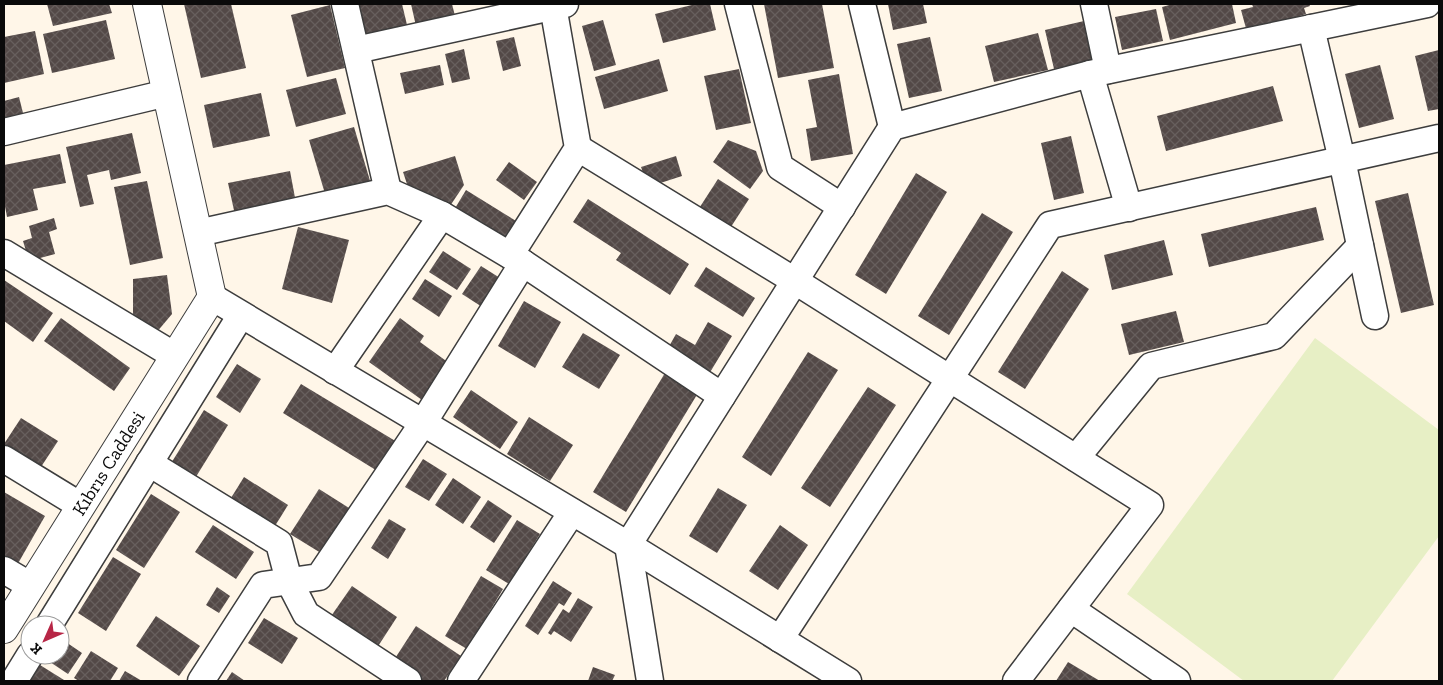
<svg xmlns="http://www.w3.org/2000/svg" width="1443" height="685" viewBox="0 0 1443 685" font-family="'Zilla Slab',serif">
	<style>
		.pitch { fill: #e7efc5 }
		.building { fill: url(#building-cross-hatch) }
		.lines { fill: none; stroke-linecap: round; stroke-linejoin: round }
		.minor-casing { stroke: #3d3d3d; stroke-width: 29 }
		.tertiary-casing { stroke: #3d3d3d; stroke-width: 30 }
		.minor { stroke: #fff; stroke-width: 26 }
		.tertiary { stroke: #fff; stroke-width: 28 }
		.labels { text-anchor: middle; stroke-width: 5; stroke-linejoin: round; paint-order: stroke }
		.street-label { font-size: 19px; fill: #0a0a0a; stroke: #fff }
	</style>
	<defs>
		<pattern id="building-cross-hatch" width="8" height="8" patternUnits="userSpaceOnUse" patternTransform="scale(1.25)"><rect width="8" height="8" fill="#534947"/><path d="M0 0l8 8M0 8l8-8" fill="none" stroke="#675f5d"/></pattern>
	</defs>
	<rect width="100%" height="100%" fill="#fff6e8"/>
	<path class="pitch" d="M 1315,338 L 1439,430 L 1439,536 L 1332,681 L 1244,681 L 1127,594 Z"/>
	<g class="building">
		<path d="M 47,4 L 109,4 L 112,13 L 53,26 Z"/>
		<path d="M 184,4 L 231,4 L 246,68 L 201,78 Z"/>
		<path d="M 357,4 L 402,4 L 408,29 L 366,39 Z"/>
		<path d="M 411,4 L 452,4 L 455,16 L 416,26 Z"/>
		<path d="M 696,4 L 710,4 L 716,30 L 663,43 L 655,14 Z"/>
		<path d="M 764,4 L 822,4 L 834,68 L 778,78 Z"/>
		<path d="M 888,4 L 923,4 L 927,23 L 893,30 Z"/>
		<path d="M 1173,4 L 1232,4 L 1236,23 L 1170,40 L 1162,7 Z"/>
		<path d="M 1252,4 L 1309,4 L 1310,6 L 1304,8 L 1306,14 L 1247,32 L 1241,10 L 1253,7 Z"/>
		<path d="M 330,5 L 345,68 L 307,77 L 291,15 Z"/>
		<path d="M 1156,9 L 1163,41 L 1122,50 L 1115,17 Z"/>
		<path d="M 106,20 L 115,59 L 52,73 L 43,34 Z"/>
		<path d="M 603,20 L 616,65 L 594,71 L 582,26 Z"/>
		<path d="M 1084,21 L 1093,60 L 1054,69 L 1045,30 Z"/>
		<path d="M 35,31 L 44,74 L 4,83 L 4,37 Z"/>
		<path d="M 1038,33 L 1048,70 L 994,82 L 985,46 Z"/>
		<path d="M 514,37 L 521,66 L 503,71 L 496,41 Z"/>
		<path d="M 930,37 L 942,91 L 909,98 L 897,44 Z"/>
		<path d="M 464,49 L 470,79 L 452,83 L 445,54 Z"/>
		<path d="M 1439,50 L 1439,109 L 1428,111 L 1415,56 Z"/>
		<path d="M 659,59 L 668,91 L 604,109 L 595,77 Z"/>
		<path d="M 440,65 L 444,85 L 405,94 L 400,73 Z"/>
		<path d="M 1380,65 L 1394,119 L 1359,128 L 1345,74 Z"/>
		<path d="M 739,69 L 751,123 L 716,130 L 704,76 Z"/>
		<path d="M 839,74 L 853,154 L 811,161 L 806,129 L 817,127 L 808,80 Z"/>
		<path d="M 336,78 L 346,114 L 296,127 L 286,90 Z"/>
		<path d="M 1273,86 L 1283,121 L 1166,151 L 1157,116 Z"/>
		<path d="M 261,93 L 270,136 L 213,148 L 204,105 Z"/>
		<path d="M 19,97 L 25,121 L 4,126 L 4,101 Z"/>
		<path d="M 354,127 L 371,184 L 326,197 L 309,140 Z"/>
		<path d="M 132,133 L 141,173 L 111,180 L 109,170 L 87,175 L 94,204 L 80,207 L 66,147 Z"/>
		<path d="M 1071,136 L 1084,193 L 1054,200 L 1041,143 Z"/>
		<path d="M 728,140 L 756,151 L 763,171 L 750,189 L 713,162 Z"/>
		<path d="M 60,154 L 66,183 L 33,189 L 38,210 L 7,217 L 4,201 L 4,165 Z"/>
		<path d="M 455,156 L 464,185 L 450,206 L 409,190 L 403,172 Z"/>
		<path d="M 676,156 L 682,176 L 648,187 L 641,167 Z"/>
		<path d="M 509,162 L 537,182 L 524,200 L 496,180 Z"/>
		<path d="M 290,171 L 296,203 L 235,215 L 228,183 Z"/>
		<path d="M 916,173 L 947,192 L 886,294 L 855,275 Z"/>
		<path d="M 718,179 L 749,199 L 727,233 L 696,213 Z"/>
		<path d="M 147,181 L 163,258 L 130,265 L 114,187 Z"/>
		<path d="M 466,190 L 516,221 L 502,245 L 451,215 Z"/>
		<path d="M 1408,193 L 1434,305 L 1401,313 L 1375,201 Z"/>
		<path d="M 588,199 L 689,264 L 670,295 L 616,260 L 621,253 L 573,222 Z"/>
		<path d="M 1316,207 L 1324,240 L 1209,267 L 1201,234 Z"/>
		<path d="M 982,213 L 1013,232 L 949,335 L 918,316 Z"/>
		<path d="M 54,218 L 57,229 L 49,232 L 55,254 L 29,261 L 23,241 L 32,238 L 29,226 Z"/>
		<path d="M 298,227 L 349,240 L 332,303 L 282,289 Z"/>
		<path d="M 1164,240 L 1173,275 L 1112,290 L 1104,255 Z"/>
		<path d="M 443,251 L 471,269 L 457,290 L 429,272 Z"/>
		<path d="M 481,266 L 508,283 L 490,312 L 462,294 Z"/>
		<path d="M 706,267 L 755,298 L 743,317 L 694,286 Z"/>
		<path d="M 1062,271 L 1089,289 L 1025,389 L 998,372 Z"/>
		<path d="M 167,275 L 172,314 L 156,333 L 133,327 L 133,279 Z"/>
		<path d="M 425,279 L 452,296 L 439,317 L 412,299 Z"/>
		<path d="M 4,280 L 53,313 L 33,342 L 4,321 Z"/>
		<path d="M 524,301 L 561,322 L 535,368 L 498,346 Z"/>
		<path d="M 1176,311 L 1184,342 L 1129,355 L 1121,324 Z"/>
		<path d="M 61,318 L 130,368 L 114,391 L 44,341 Z"/>
		<path d="M 400,318 L 424,336 L 420,342 L 449,363 L 422,400 L 369,362 Z"/>
		<path d="M 708,322 L 732,336 L 709,374 L 667,350 L 676,334 L 695,345 Z"/>
		<path d="M 583,333 L 620,355 L 599,389 L 562,367 Z"/>
		<path d="M 808,352 L 838,370 L 771,476 L 742,457 Z"/>
		<path d="M 237,364 L 261,379 L 240,413 L 216,397 Z"/>
		<path d="M 668,368 L 701,388 L 626,512 L 593,492 Z"/>
		<path d="M 301,384 L 397,442 L 379,472 L 283,413 Z"/>
		<path d="M 868,387 L 896,405 L 830,507 L 801,488 Z"/>
		<path d="M 471,390 L 518,422 L 500,449 L 453,417 Z"/>
		<path d="M 204,410 L 228,425 L 194,480 L 170,465 Z"/>
		<path d="M 529,417 L 573,445 L 550,481 L 507,454 Z"/>
		<path d="M 21,418 L 58,441 L 37,473 L 4,451 L 4,444 Z"/>
		<path d="M 423,459 L 447,474 L 429,501 L 405,487 Z"/>
		<path d="M 244,477 L 288,505 L 270,534 L 226,506 Z"/>
		<path d="M 453,478 L 481,497 L 463,524 L 435,505 Z"/>
		<path d="M 718,488 L 747,505 L 717,553 L 689,536 Z"/>
		<path d="M 319,489 L 357,513 L 329,558 L 290,534 Z"/>
		<path d="M 4,492 L 45,516 L 16,567 L 4,560 Z"/>
		<path d="M 151,494 L 180,512 L 144,568 L 116,550 Z"/>
		<path d="M 488,500 L 512,516 L 494,543 L 470,527 Z"/>
		<path d="M 389,519 L 406,529 L 388,559 L 371,548 Z"/>
		<path d="M 517,520 L 540,534 L 509,584 L 486,570 Z"/>
		<path d="M 213,525 L 254,552 L 236,579 L 195,552 Z"/>
		<path d="M 780,525 L 808,545 L 778,590 L 749,571 Z"/>
		<path d="M 113,557 L 141,574 L 106,631 L 78,613 Z"/>
		<path d="M 481,576 L 503,589 L 467,649 L 445,636 Z"/>
		<path d="M 553,581 L 572,593 L 564,606 L 559,603 L 538,635 L 525,626 Z"/>
		<path d="M 352,586 L 397,617 L 373,654 L 327,622 Z"/>
		<path d="M 217,587 L 230,596 L 219,613 L 206,605 Z"/>
		<path d="M 578,598 L 593,607 L 571,642 L 554,631 L 551,635 L 548,633 L 563,609 L 569,613 Z"/>
		<path d="M 156,616 L 200,646 L 179,676 L 136,646 Z"/>
		<path d="M 264,618 L 298,638 L 282,664 L 248,643 Z"/>
		<path d="M 416,626 L 461,656 L 444,681 L 421,681 L 392,663 Z"/>
		<path d="M 60,638 L 82,653 L 68,674 L 44,658 L 46,655 L 60,655 Z"/>
		<path d="M 91,651 L 118,668 L 110,681 L 79,681 L 74,678 Z"/>
		<path d="M 1068,662 L 1100,681 L 1056,681 Z"/>
		<path d="M 40,665 L 64,680 L 63,681 L 30,681 Z"/>
		<path d="M 593,667 L 615,675 L 612,681 L 588,681 Z"/>
		<path d="M 125,671 L 142,681 L 119,681 Z"/>
		<path d="M 232,672 L 245,681 L 226,681 Z"/>
	</g>
	<g class="lines">
		<defs>
			<g id="minor">
				<path d="M 345,4 L 388,191"/>
				<path d="M 738,4 L 780,167 L 842,207"/>
				<path d="M 862,4 L 892,127"/>
				<path d="M 1094,4 L 1108,70"/>
				<path d="M 1311,28 L 1342,160 L 1375,316"/>
				<path d="M 356,50 L 565,4"/>
				<path d="M 1090,74 L 1129,208"/>
				<path d="M 4,132 L 167,93"/>
				<path d="M 578,148 L 795,281 L 1150,505 L 1016,681"/>
				<path d="M 198,233 L 388,191 L 442,215 L 523,263 L 722,396"/>
				<path d="M 4,253 L 175,356"/>
				<path d="M 510,255 L 578,148 L 553,6"/>
				<path d="M 212,297 L 628,545 L 848,681"/>
				<path d="M 335,371 L 442,215"/>
				<path d="M 1076,458 L 1151,366 L 1274,336 L 1360,246"/>
				<path d="M 4,459 L 81,506"/>
				<path d="M 149,463 L 279,543 L 289,581 L 306,614 L 408,681"/>
				<path d="M 4,570 L 31,586"/>
				<path d="M 1071,609 L 1177,681"/>
				<path d="M 49,625 L 241,315"/>
				<path d="M 780,639 L 1050,225 L 1439,138"/>
				<path d="M 14,681 L 30,655"/>
				<path d="M 201,681 L 263,585 L 319,577 L 423,423 L 523,263"/>
				<path d="M 461,681 L 572,512"/>
				<path d="M 650,681 L 628,545 L 892,127 L 1090,74 L 1427,4"/>
			</g>
			<path id="tertiary" d="M 4,629 L 212,297 L 147,4"/>
		</defs>
		<use href="#minor" class="minor-casing"/>
		<use href="#tertiary" class="tertiary-casing"/>
		<use href="#minor" class="minor"/>
		<use href="#tertiary" class="tertiary"/>
	</g>
	<g class="labels">
		<g class="street-label">
			<text transform="translate(108 463) rotate(-58)" y="7">Kıbrıs Caddesi</text>
		</g>
	</g>
	<rect width="1443" height="685" fill="none" stroke="#0a0a0a" stroke-width="10"/>
	<g transform="translate(45 640) rotate(225)"><circle r="24" fill="#ffffff" stroke="#9d9d9d"/>
	<path d="M0-4L9 19L0 12L-9 19Z" fill="#b72646"/>
	<text y="-8" font-size="14" font-weight="bold" text-anchor="middle" fill="#0a0a0a">K</text>
	</g>
</svg>
